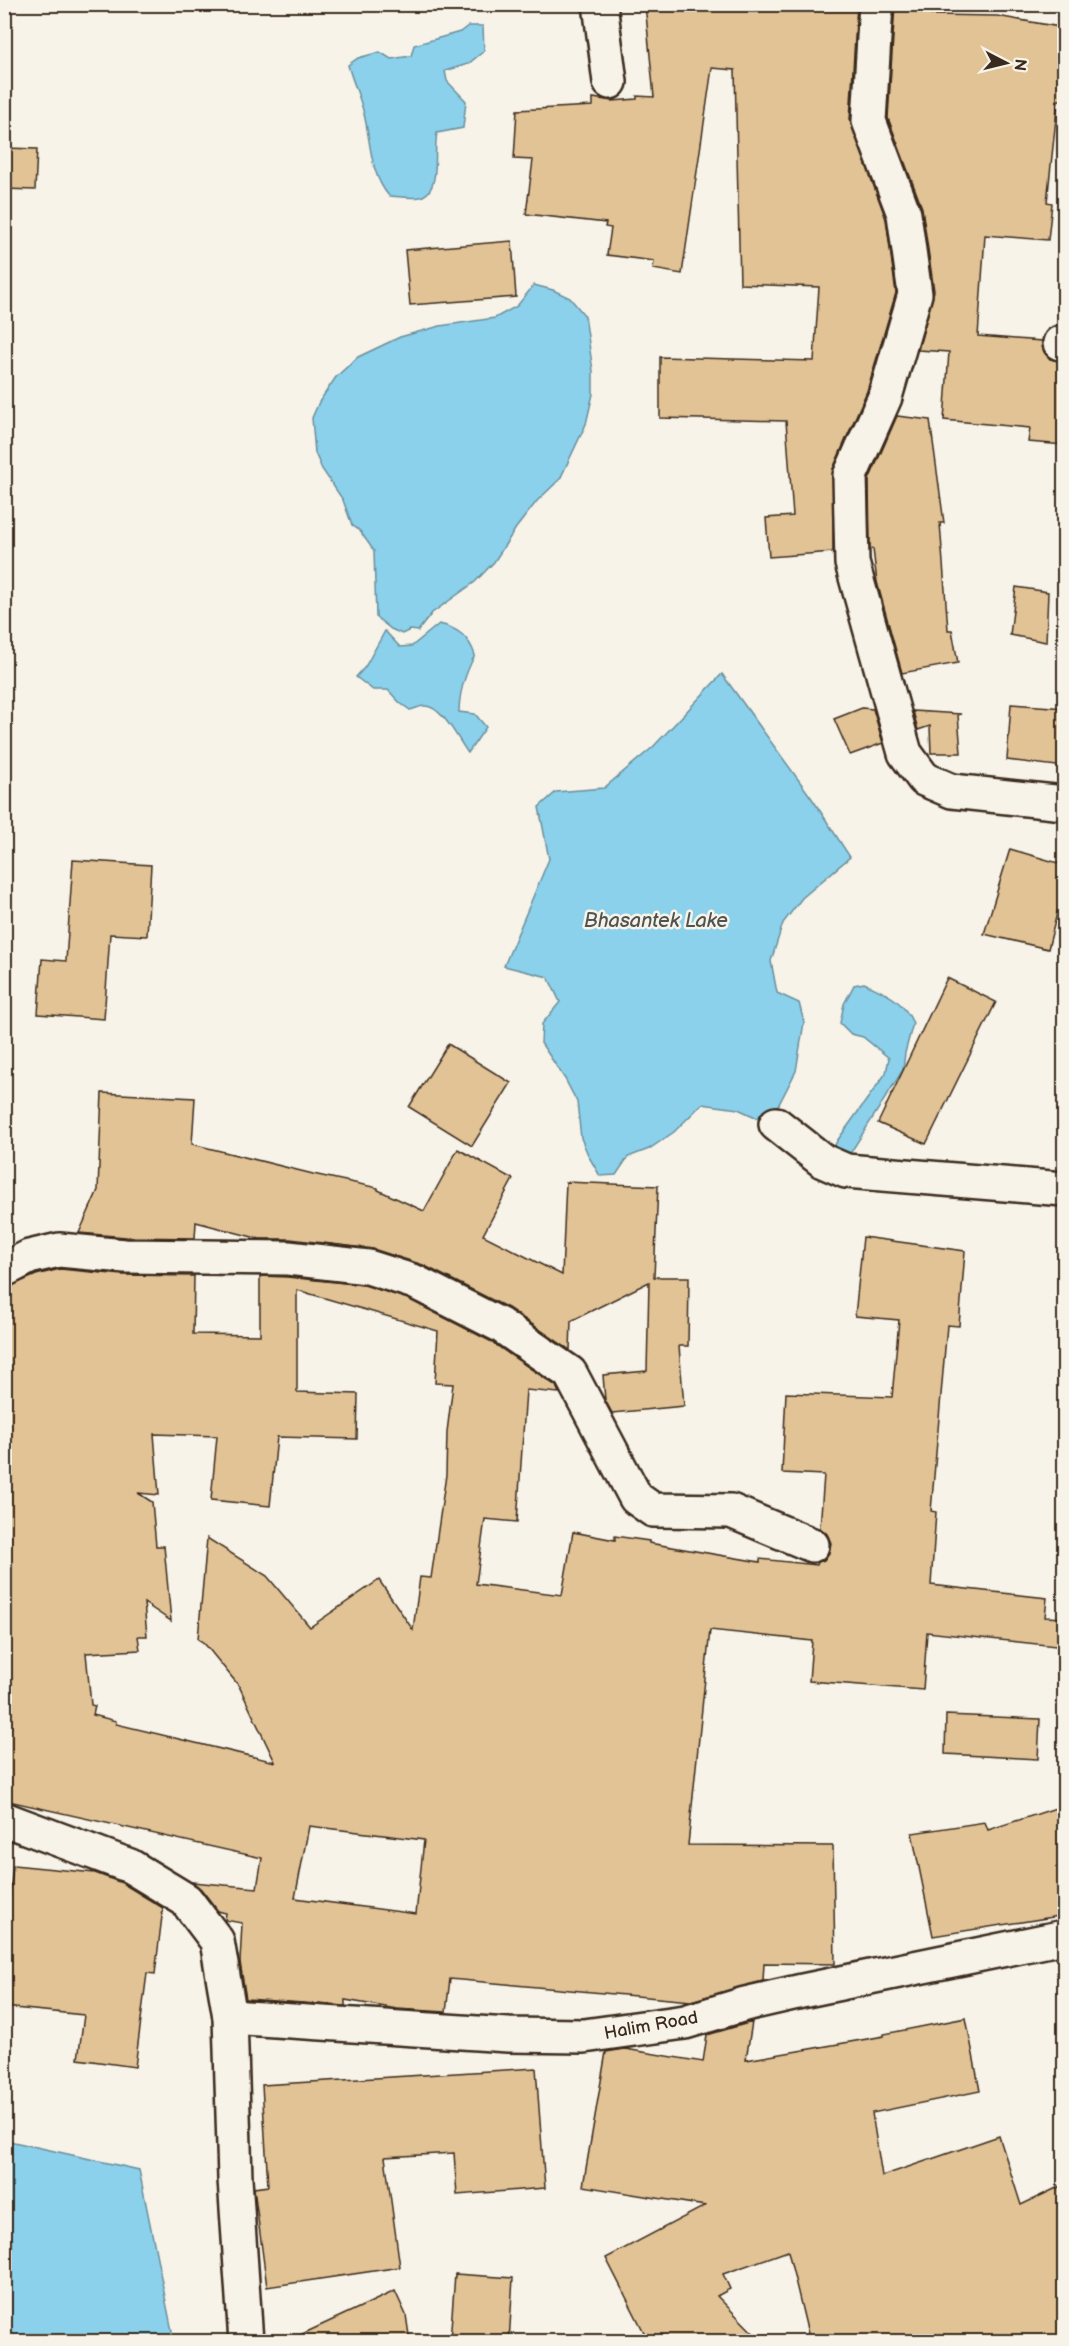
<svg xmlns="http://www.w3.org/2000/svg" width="1069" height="2346" viewBox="0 0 1069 2346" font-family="'Balsamiq Sans',sans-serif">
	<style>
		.water { fill: #8bd1ec; stroke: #6b8e9a; stroke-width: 1.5 }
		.building { fill: #e1c395; stroke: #3b2a1e; stroke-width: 1.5; fill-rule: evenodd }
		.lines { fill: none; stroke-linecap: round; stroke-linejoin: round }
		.street-casing { stroke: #3b2a1e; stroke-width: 38 }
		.secondary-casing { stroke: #3b2a1e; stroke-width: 38 }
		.street { stroke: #f7f3e8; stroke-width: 33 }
		.secondary { stroke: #f7f3e8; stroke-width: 33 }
		.labels { text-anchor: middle; stroke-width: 5; stroke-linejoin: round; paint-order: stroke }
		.street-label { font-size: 18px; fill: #3b2a1e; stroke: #f7f3e8 }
		.water-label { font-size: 20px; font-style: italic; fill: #4f5452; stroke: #f7f3e8 }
	</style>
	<rect width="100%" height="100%" fill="#f7f3e8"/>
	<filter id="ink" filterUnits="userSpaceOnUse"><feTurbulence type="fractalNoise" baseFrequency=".0167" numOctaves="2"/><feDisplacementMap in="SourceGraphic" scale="12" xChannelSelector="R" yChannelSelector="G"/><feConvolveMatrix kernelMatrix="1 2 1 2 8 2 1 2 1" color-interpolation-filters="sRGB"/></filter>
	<g filter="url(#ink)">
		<g class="water">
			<path d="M 468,26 L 483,26 L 484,51 L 468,64 L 445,71 L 447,81 L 466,101 L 463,128 L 437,133 C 433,150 441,188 423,196 C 415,200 398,196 389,196 C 369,173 371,139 363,110 C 359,95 352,80 348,65 L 358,58 L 380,52 L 391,59 L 411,56 L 414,45 L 460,32 Z"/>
			<path d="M 534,285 L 553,290 L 570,298 L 585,316 L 593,371 L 593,394 L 586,424 L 560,479 L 537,501 L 516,528 L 494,562 L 475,582 L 432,613 L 418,631 L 410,630 L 402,634 L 391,629 L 376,617 L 374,551 L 360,531 L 352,525 L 343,500 L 322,469 L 315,453 L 312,418 L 319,402 L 336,377 L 358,357 L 400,337 L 440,326 L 495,318 L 517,306 Z"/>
			<path d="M 439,624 C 458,628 469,637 475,655 C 465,674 459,691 459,712 L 475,714 L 486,727 L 468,753 C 459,741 441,704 424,706 C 420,706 415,709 410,710 L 400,703 L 388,690 L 373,690 L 356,677 L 365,667 L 385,631 L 400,647 L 412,646 Z"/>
			<path d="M 722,674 L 813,800 L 850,857 L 802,898 L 783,923 L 771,961 L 777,993 L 799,1003 L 804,1022 L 796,1071 L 779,1104 L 762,1120 L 738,1109 L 702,1104 L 674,1132 L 649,1149 L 628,1157 L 616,1175 L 600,1176 L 589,1157 L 581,1138 L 577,1102 L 565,1079 L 541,1043 L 542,1024 L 560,1002 L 548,977 L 504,966 L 549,859 L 539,807 L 556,792 L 604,788 L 653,747 Z"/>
			<path d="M 864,983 C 888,995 901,998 913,1023 L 905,1053 L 903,1070 L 846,1160 L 830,1156 L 837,1141 L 886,1073 L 889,1058 L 863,1037 L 851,1034 L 840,1023 L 844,1004 L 854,985 Z"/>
			<path d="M 5,2140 L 139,2170 L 174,2341 L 5,2341 Z"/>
		</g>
		<g class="building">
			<path d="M 645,4 L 857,4 L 850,120 L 886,219 L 896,293 L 867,391 L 833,469 L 833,552 L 769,557 L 766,518 L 793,516 L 786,421 L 660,418 L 660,357 L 814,361 L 819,287 L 740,284 L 735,70 L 712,68 L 682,274 L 653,269 L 654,261 L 607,255 L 611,228 L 605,227 L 606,223 L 526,214 L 533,160 L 514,159 L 517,110 L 593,106 L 593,98 L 612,101 L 637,99 L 637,96 L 654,97 Z"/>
			<path d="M 895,4 L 932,9 L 931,15 L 997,16 L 1065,28 L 1065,100 L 1058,100 L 1047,202 L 1052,203 L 1048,240 L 985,235 L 978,336 L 1042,341 L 1044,352 L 1050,359 L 1065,362 L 1065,445 L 1028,442 L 1030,428 L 944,420 L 949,352 L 918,350 L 934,291 L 922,208 L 888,118 Z"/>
			<path d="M 4,148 L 37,149 L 35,190 L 4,189 Z"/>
			<path d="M 512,241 L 516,297 L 410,305 L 405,250 Z"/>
			<path d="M 897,416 L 930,420 L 944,523 L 940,523 L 948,630 L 952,630 L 958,663 L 902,673 L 877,582 L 873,549 L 870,549 L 869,480 Z"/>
			<path d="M 1016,587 L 1048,592 L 1046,642 L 1010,635 Z"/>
			<path d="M 1011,704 L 1065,708 L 1065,767 L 1007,760 Z"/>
			<path d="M 862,708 L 873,709 L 883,743 L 850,755 L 834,719 Z"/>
			<path d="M 913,711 L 961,714 L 958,715 L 961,753 L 931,753 L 930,726 L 918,730 Z"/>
			<path d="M 1010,849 L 1065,865 L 1065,881 L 1048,949 L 984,934 Z"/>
			<path d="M 73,860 L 151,865 L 147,936 L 110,934 L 104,1019 L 38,1014 L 42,959 L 66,961 Z"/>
			<path d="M 947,978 L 996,1002 L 926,1144 L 878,1123 Z"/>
			<path d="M 448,1044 L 511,1083 L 472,1146 L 409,1107 Z"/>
			<path d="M 102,1093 L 195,1098 L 192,1144 L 313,1174 L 378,1188 L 378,1190 L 424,1211 L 458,1149 L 513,1179 L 483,1235 L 562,1275 L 566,1182 L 658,1186 L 654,1277 L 689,1277 L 688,1346 L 679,1346 L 684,1406 L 612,1413 L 605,1400 L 603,1375 L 647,1371 L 649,1282 L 571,1321 L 570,1350 L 508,1308 L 423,1265 L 373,1249 L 290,1239 L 260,1239 L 196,1222 L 195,1238 L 126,1237 L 79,1233 L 98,1190 Z"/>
			<path d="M 863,1237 L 965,1251 L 959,1326 L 947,1325 L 931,1511 L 936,1512 L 931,1585 L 1047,1598 L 1045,1617 L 1065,1618 L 1065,1647 L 927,1632 L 923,1690 L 809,1681 L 812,1641 L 710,1630 L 688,1845 L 833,1846 L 835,1964 L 764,1963 L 763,1981 L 691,2001 L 450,1979 L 446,2012 L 397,2009 L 345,2000 L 345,2006 L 246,1999 L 240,1962 L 242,1923 L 225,1920 L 226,1913 L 218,1911 L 201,1889 L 192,1882 L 257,1888 L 262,1858 L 4,1800 L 4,1289 L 36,1275 L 60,1269 L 123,1275 L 194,1276 L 193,1334 L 260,1335 L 260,1276 L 287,1277 L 364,1285 L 408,1299 L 490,1341 L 556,1386 L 559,1393 L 526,1390 L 517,1522 L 485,1519 L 476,1584 L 562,1595 L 573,1532 L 615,1540 L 615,1536 L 649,1541 L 649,1543 L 760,1562 L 760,1559 L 817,1565 L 818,1562 L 824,1560 L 829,1553 L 831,1543 L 827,1534 L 820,1528 L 824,1475 L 782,1473 L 786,1393 L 892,1397 L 899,1320 L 855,1316 ZM 297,1290 L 438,1331 L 435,1383 L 453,1384 L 447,1432 L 446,1475 L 431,1578 L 420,1577 L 413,1630 L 379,1580 L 310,1627 L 267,1576 L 207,1538 L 198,1639 L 204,1643 L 239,1686 L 275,1762 L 116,1724 L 116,1721 L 93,1715 L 95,1706 L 91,1705 L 86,1653 L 140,1650 L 138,1636 L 147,1636 L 144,1603 L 171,1621 L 164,1546 L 156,1546 L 152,1502 L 138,1493 L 159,1495 L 154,1434 L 217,1436 L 211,1500 L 270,1506 L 277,1437 L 357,1439 L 358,1394 L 297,1392 ZM 309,1826 L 424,1840 L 416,1914 L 295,1898 Z"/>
			<path d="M 946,1715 L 1040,1719 L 1038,1759 L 945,1754 Z"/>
			<path d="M 1065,1805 L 1065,1915 L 933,1936 L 912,1833 L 985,1822 L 988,1830 Z"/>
			<path d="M 13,1865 L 95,1873 L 122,1883 L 163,1908 L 155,1974 L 147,1973 L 135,2067 L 78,2059 L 84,2015 L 4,2007 L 4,1949 Z"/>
			<path d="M 966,2018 L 980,2091 L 872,2113 L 882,2176 L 999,2136 L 1021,2205 L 1065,2184 L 1065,2342 L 810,2342 L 788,2251 L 723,2274 L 730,2289 L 717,2296 L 762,2342 L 649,2342 L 606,2258 L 705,2206 L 583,2186 L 606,2052 L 625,2049 L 703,2062 L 707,2035 L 752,2022 L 746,2060 L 884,2036 L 884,2034 Z"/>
			<path d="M 536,2068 L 545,2188 L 457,2195 L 454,2153 L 385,2157 L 400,2267 L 267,2287 L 254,2188 L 268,2186 L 262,2085 Z"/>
			<path d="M 455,2274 L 513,2278 L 509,2342 L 450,2342 Z"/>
			<path d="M 395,2291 L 406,2315 L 410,2342 L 285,2342 Z"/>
		</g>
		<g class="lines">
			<defs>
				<g id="street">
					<path d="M 600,4 L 610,82"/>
					<path d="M 876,4 L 869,121 L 904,214 L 915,294 L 885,397 L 850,476 L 852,563 L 905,753 L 924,779 L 952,791 L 1064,803"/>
					<path d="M 1060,343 L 1064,343"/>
					<path d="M 776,1124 L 823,1161 L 846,1171 L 1064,1189"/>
					<path d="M 4,1270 L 29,1257 L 59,1250 L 125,1256 L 288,1258 L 368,1267 L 415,1282 L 500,1325 L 570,1373 L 636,1498 L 653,1510 L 731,1511 L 812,1545"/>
					<path d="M 230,2017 L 508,2035 L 584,2036 L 685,2022 L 745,2004 L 802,1991 L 1064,1937"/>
				</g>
				<path id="secondary" d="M 4,1819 L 130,1866 L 186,1900 L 217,1941 L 230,2017 L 235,2179 L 246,2342"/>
			</defs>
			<use href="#street" class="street-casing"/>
			<use href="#secondary" class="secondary-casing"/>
			<use href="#street" class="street"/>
			<use href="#secondary" class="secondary"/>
		</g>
	</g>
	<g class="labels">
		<g class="street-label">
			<text transform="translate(651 2025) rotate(-10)" y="6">Halim Road</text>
		</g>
		<g class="water-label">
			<text x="656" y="927">Bhasantek Lake</text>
		</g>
	</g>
	<rect width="1069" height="2346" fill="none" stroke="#f7f3e8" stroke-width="24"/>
	<rect x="12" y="12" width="1045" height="2322" fill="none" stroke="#3b2a1e" stroke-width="2" filter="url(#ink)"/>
	<g transform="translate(1006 63) rotate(97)" stroke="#f7f3e8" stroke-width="4.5" paint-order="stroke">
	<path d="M0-4.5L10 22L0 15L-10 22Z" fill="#3b2a1e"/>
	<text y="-9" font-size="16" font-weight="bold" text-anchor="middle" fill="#3b2a1e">N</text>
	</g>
</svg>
